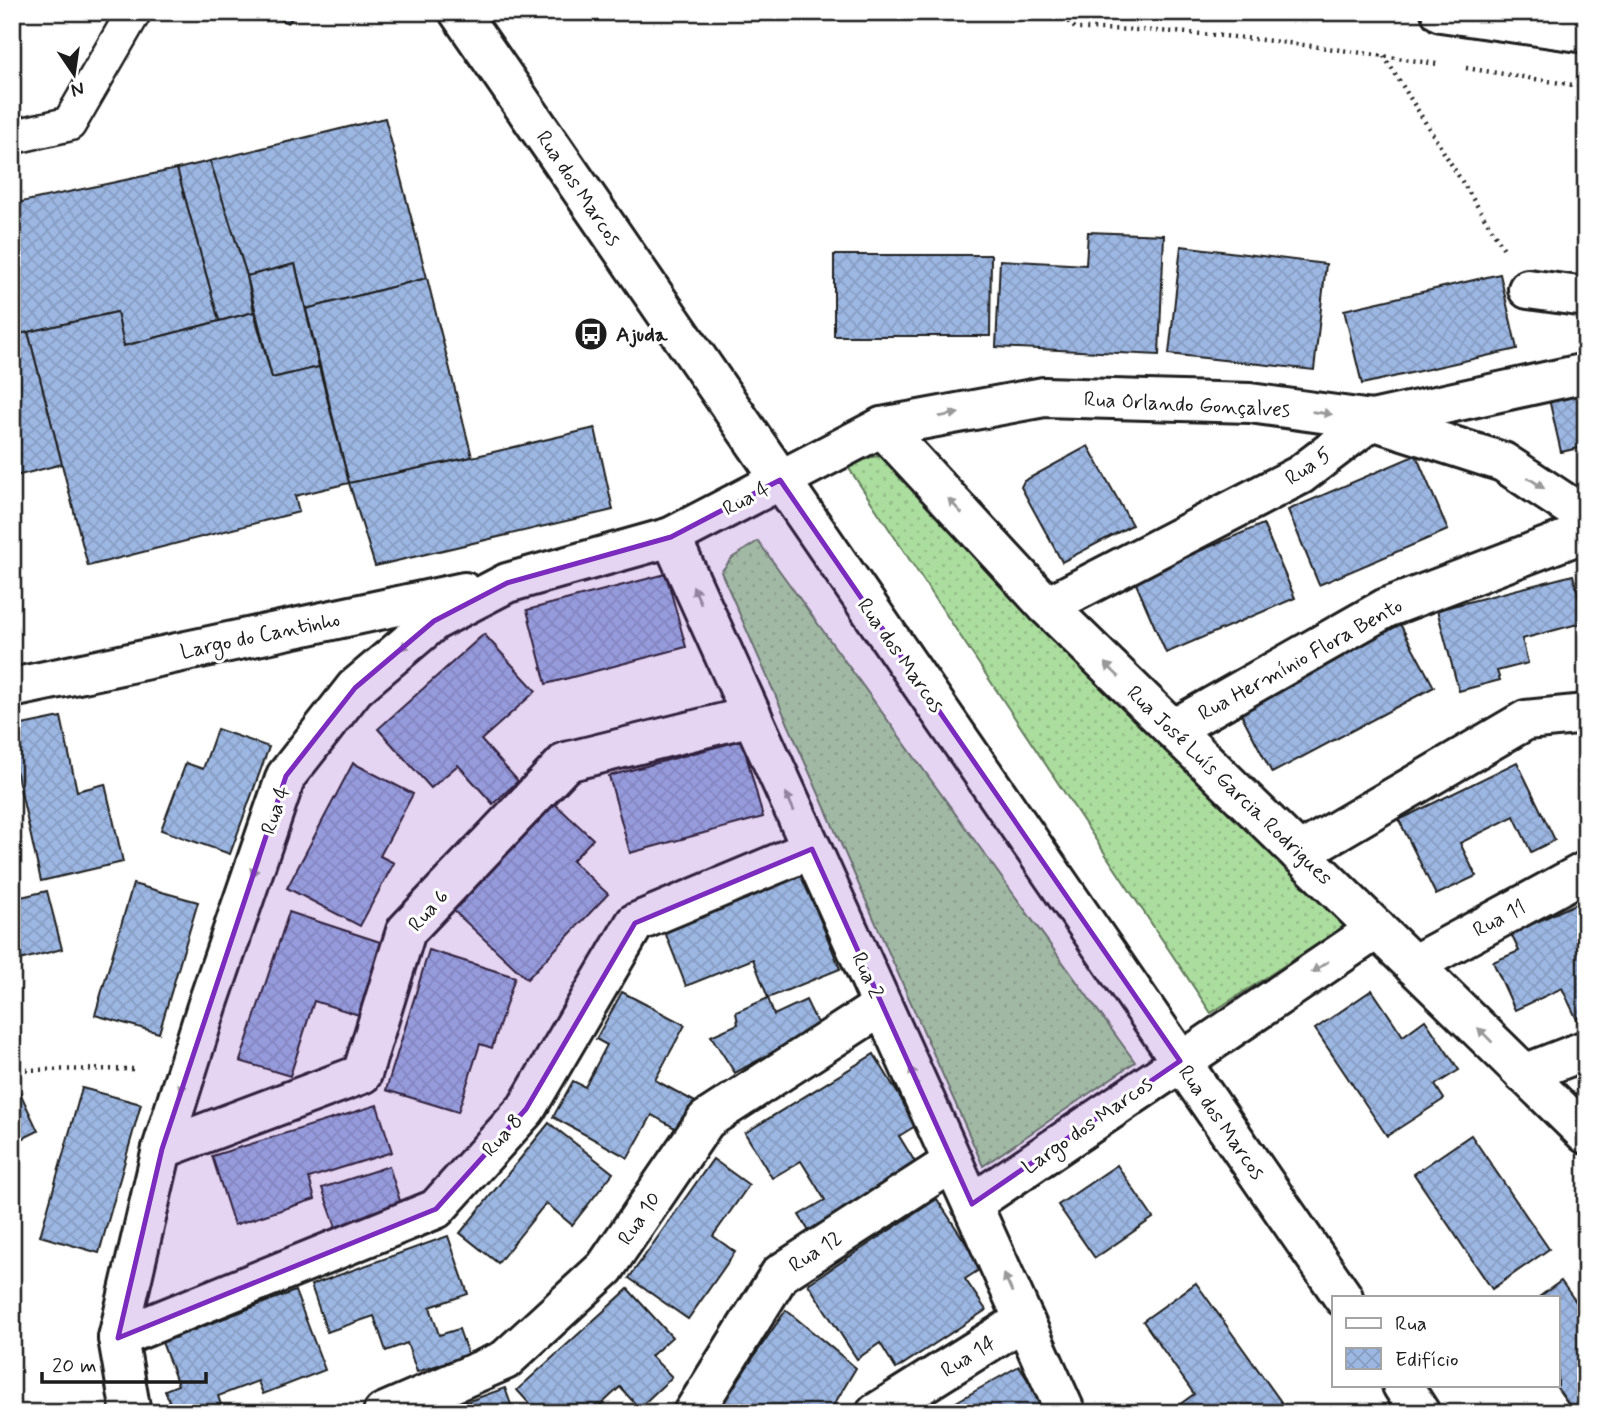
<svg xmlns="http://www.w3.org/2000/svg" width="1598" height="1425" viewBox="0 0 1598 1425" font-family="Mynerve,sans-serif">
	<style>
		.grass { fill: url(#grass-dots); stroke: #647c5d; stroke-width: 2 }
		.building { fill: url(#building-cross-hatch); stroke: #1c1c1c; stroke-width: 2 }
		.lines { fill: none; stroke-linecap: round; stroke-linejoin: round }
		.lane-casing { stroke: #1c1c1c; stroke-width: 38 }
		.street-casing { stroke: #1c1c1c; stroke-width: 44 }
		.path { stroke: #1c1c1c; stroke-width: 4.5; stroke-dasharray: 2 5; stroke-linecap: butt }
		.lane { stroke: #fff; stroke-width: 33 }
		.street { stroke: #fff; stroke-width: 38 }
		.oneway { fill: #999 }
		.marked { fill: #7b2cbf; fill-opacity: 0.2; stroke: #7b2cbf; stroke-width: 5; stroke-linejoin: round }
		.labels { text-anchor: middle; stroke-width: 6; stroke-linejoin: round; paint-order: stroke }
		.street-label { font-size: 21px; fill: #1c1c1c; stroke: #fff }
		.poi-label { font-size: 21px; font-weight: bold; fill: #1c1c1c; stroke: #fff; text-anchor: start }
	</style>
	<defs>
		<pattern id="grass-dots" width="8" height="8" patternUnits="userSpaceOnUse" patternTransform="scale(1.75)"><rect width="8" height="8" fill="#abdd9e"/><path d="M2 2h.1M6 6h.1" fill="none" stroke="#93bd88" stroke-width="1.8" stroke-linecap="round"/></pattern>
		<pattern id="building-cross-hatch" width="8" height="8" patternUnits="userSpaceOnUse" patternTransform="scale(1.75)"><rect width="8" height="8" fill="#9db7e3"/><path d="M0 0l8 8M0 8l8-8" fill="none" stroke="#879dc2"/></pattern>
	</defs>
	<rect width="100%" height="100%" fill="#fff"/>
	<filter id="ink" filterUnits="userSpaceOnUse"><feTurbulence type="fractalNoise" baseFrequency=".0143" numOctaves="2"/><feDisplacementMap in="SourceGraphic" scale="14" xChannelSelector="R" yChannelSelector="G"/><feConvolveMatrix kernelMatrix="1 2 1 2 8 2 1 2 1" color-interpolation-filters="sRGB"/></filter>
	<g filter="url(#ink)">
		<g class="grass">
			<path d="M 880,456 L 916,481 L 1347,925 L 1211,1013 L 844,461 Z"/>
			<path d="M 758,541 L 1135,1062 L 983,1166 L 721,572 L 732,558 Z"/>
		</g>
		<g class="building">
			<path d="M 264,12 L 297,12 L 288,23 Z"/>
			<path d="M 385,118 L 427,278 L 306,309 L 295,264 L 247,276 L 210,161 Z"/>
			<path d="M 210,161 L 247,276 L 254,312 L 219,321 L 177,169 Z"/>
			<path d="M 177,169 L 219,321 L 124,346 L 117,312 L 12,336 L 12,204 Z"/>
			<path d="M 1088,232 L 1164,235 L 1159,355 L 996,347 L 1000,260 L 1086,265 Z"/>
			<path d="M 1586,232 L 1586,279 L 1579,278 Z"/>
			<path d="M 1181,246 L 1326,264 L 1314,370 L 1169,354 Z"/>
			<path d="M 834,255 L 991,255 L 990,336 L 834,336 Z"/>
			<path d="M 295,264 L 319,367 L 272,378 L 247,276 Z"/>
			<path d="M 1500,274 L 1517,349 L 1362,384 L 1344,310 Z"/>
			<path d="M 427,278 L 472,457 L 349,483 L 306,309 Z"/>
			<path d="M 117,312 L 124,346 L 254,312 L 272,378 L 319,367 L 349,483 L 295,496 L 299,512 L 88,566 L 28,332 Z"/>
			<path d="M 28,332 L 62,464 L 12,477 L 12,336 Z"/>
			<path d="M 1586,381 L 1586,470 L 1584,470 L 1579,448 L 1561,452 L 1547,390 Z"/>
			<path d="M 595,428 L 613,510 L 375,566 L 349,483 L 472,457 Z"/>
			<path d="M 1088,446 L 1132,525 L 1062,562 L 1021,487 L 1024,481 Z"/>
			<path d="M 1416,455 L 1448,530 L 1319,585 L 1288,510 Z"/>
			<path d="M 1263,524 L 1295,598 L 1166,653 L 1134,579 Z"/>
			<path d="M 666,574 L 686,647 L 546,684 L 527,610 Z"/>
			<path d="M 1573,575 L 1585,622 L 1522,639 L 1528,663 L 1497,671 L 1500,680 L 1459,691 L 1437,610 Z"/>
			<path d="M 1400,624 L 1434,687 L 1272,773 L 1239,710 Z"/>
			<path d="M 484,634 L 536,691 L 481,740 L 518,781 L 493,804 L 458,765 L 431,788 L 378,729 Z"/>
			<path d="M 61,717 L 77,791 L 105,784 L 123,862 L 41,881 L 12,752 L 12,727 Z"/>
			<path d="M 217,729 L 269,747 L 230,854 L 161,830 L 186,763 L 203,769 Z"/>
			<path d="M 1586,736 L 1586,802 L 1578,737 Z"/>
			<path d="M 742,740 L 763,817 L 630,853 L 609,776 Z"/>
			<path d="M 1517,762 L 1555,840 L 1531,852 L 1514,816 L 1460,843 L 1476,876 L 1436,895 L 1399,820 Z"/>
			<path d="M 353,763 L 413,794 L 380,856 L 394,863 L 360,926 L 287,888 Z"/>
			<path d="M 554,803 L 593,839 L 572,861 L 608,894 L 527,979 L 453,910 Z"/>
			<path d="M 801,872 L 840,969 L 768,998 L 753,959 L 686,986 L 663,927 Z"/>
			<path d="M 133,884 L 198,902 L 159,1033 L 95,1015 Z"/>
			<path d="M 47,891 L 62,949 L 12,962 L 12,899 Z"/>
			<path d="M 1586,899 L 1586,949 L 1579,952 L 1586,965 L 1586,1018 L 1578,1022 L 1562,988 L 1515,1010 L 1493,962 L 1519,951 L 1511,934 Z"/>
			<path d="M 289,912 L 386,944 L 362,1016 L 314,1001 L 290,1076 L 240,1061 Z"/>
			<path d="M 429,950 L 515,977 L 492,1048 L 480,1044 L 458,1112 L 386,1090 Z"/>
			<path d="M 1372,990 L 1403,1036 L 1425,1020 L 1459,1070 L 1435,1085 L 1444,1099 L 1387,1136 L 1315,1029 Z"/>
			<path d="M 622,992 L 685,1025 L 655,1080 L 697,1103 L 682,1132 L 652,1115 L 628,1158 L 553,1117 L 573,1081 L 585,1087 L 607,1045 L 596,1039 Z"/>
			<path d="M 768,998 L 774,1015 L 806,1000 L 819,1027 L 735,1073 L 711,1036 L 738,1024 L 736,1012 Z"/>
			<path d="M 874,1054 L 917,1125 L 899,1136 L 923,1175 L 815,1241 L 799,1215 L 825,1200 L 801,1161 L 772,1178 L 745,1133 Z"/>
			<path d="M 15,1082 L 38,1131 L 20,1140 L 12,1123 L 12,1084 Z"/>
			<path d="M 82,1088 L 141,1104 L 99,1253 L 40,1236 Z"/>
			<path d="M 377,1105 L 392,1152 L 309,1178 L 315,1199 L 234,1225 L 212,1156 Z"/>
			<path d="M 549,1123 L 613,1173 L 572,1225 L 546,1203 L 498,1263 L 460,1233 Z"/>
			<path d="M 1471,1135 L 1549,1249 L 1492,1289 L 1414,1174 Z"/>
			<path d="M 713,1159 L 749,1185 L 713,1236 L 735,1252 L 688,1319 L 629,1278 Z"/>
			<path d="M 1117,1165 L 1153,1218 L 1095,1258 L 1058,1205 Z"/>
			<path d="M 389,1166 L 402,1207 L 338,1233 L 322,1188 Z"/>
			<path d="M 937,1199 L 982,1268 L 965,1279 L 986,1310 L 896,1369 L 880,1343 L 857,1359 L 808,1284 Z"/>
			<path d="M 448,1236 L 468,1294 L 430,1307 L 439,1335 L 459,1329 L 468,1355 L 417,1372 L 407,1343 L 386,1351 L 374,1316 L 327,1332 L 311,1285 Z"/>
			<path d="M 1561,1281 L 1584,1313 L 1586,1311 L 1586,1411 L 1583,1413 L 1575,1413 L 1555,1385 L 1558,1385 L 1558,1297 L 1539,1297 Z"/>
			<path d="M 1196,1283 L 1289,1413 L 1168,1413 L 1194,1394 L 1143,1321 Z"/>
			<path d="M 628,1289 L 672,1337 L 651,1356 L 672,1377 L 639,1408 L 620,1387 L 592,1413 L 538,1413 L 517,1390 Z"/>
			<path d="M 295,1291 L 325,1370 L 263,1394 L 258,1381 L 218,1396 L 224,1413 L 174,1413 L 165,1390 L 178,1385 L 162,1342 Z"/>
			<path d="M 786,1310 L 856,1368 L 829,1413 L 715,1413 Z"/>
			<path d="M 1019,1366 L 1047,1411 L 953,1413 L 949,1406 Z"/>
			<path d="M 505,1388 L 514,1413 L 436,1413 Z"/>
		</g>
		<g class="lines">
			<defs>
				<path id="lane" d="M 12,137 L 69,124 L 134,12"/>
				<g id="street">
					<path d="M 459,12 L 1343,1297"/>
					<path d="M 1441,12 L 1586,33"/>
					<path d="M 1528,289 L 1586,297"/>
					<path d="M 882,427 L 1047,606 L 1586,1134"/>
					<path d="M 671,537 L 1066,1413"/>
					<path d="M 1047,606 L 1300,475 L 1372,420 L 1586,373"/>
					<path d="M 12,688 L 464,592"/>
					<path d="M 1173,729 L 1386,608 L 1586,532"/>
					<path d="M 1299,853 L 1526,720 L 1586,714"/>
					<path d="M 1413,965 L 1586,871"/>
					<path d="M 1524,1074 L 1586,1050"/>
					<path d="M 162,1149 L 362,1074 L 406,931 L 566,762 L 752,716"/>
					<path d="M 972,1204 L 1377,929"/>
					<path d="M 118,1338 L 436,1209 L 526,1109 L 635,923 L 812,849"/>
					<path d="M 1402,1385 L 1420,1413"/>
					<path d="M 131,1413 L 118,1338 L 162,1149 L 208,1003 L 286,776 L 355,688 L 434,621 L 507,583 L 671,537 L 882,427 L 1044,397 L 1250,403 L 1372,420 L 1503,462 L 1586,517"/>
					<path d="M 383,1413 L 505,1360 L 605,1268 L 706,1120 L 882,1006"/>
					<path d="M 693,1413 L 780,1274 L 953,1162"/>
					<path d="M 876,1413 L 1024,1320"/>
				</g>
			</defs>
			<use href="#lane" class="lane-casing"/>
			<use href="#street" class="street-casing"/>
			<g class="path">
				<path d="M 1058,12 L 1076,29 C 1197,28 1317,46 1437,64"/>
				<path d="M 1384,56 L 1504,249"/>
				<path d="M 1466,68 L 1586,87"/>
				<path d="M 12,1070 L 136,1069"/>
			</g>
			<use href="#lane" class="lane"/>
			<use href="#street" class="street"/>
		</g>
		<defs><path id="oneway-solid" d="M-6-.8H1V-3.2L6.5 0L1 3.2V.8H-6Z" transform="scale(1.75)"/></defs>
		<g class="oneway">
			<use href="#oneway-solid" transform="translate(1322 413) rotate(8)"/>
			<use href="#oneway-solid" transform="translate(949 415) rotate(-10)"/>
			<use href="#oneway-solid" transform="translate(1536 483) rotate(34)"/>
			<use href="#oneway-solid" transform="translate(955 506) rotate(-133)"/>
			<use href="#oneway-solid" transform="translate(697 595) rotate(-114)"/>
			<use href="#oneway-solid" transform="translate(408 643) rotate(140)"/>
			<use href="#oneway-solid" transform="translate(1112 670) rotate(-136)"/>
			<use href="#oneway-solid" transform="translate(790 802) rotate(-114)"/>
			<use href="#oneway-solid" transform="translate(255 867) rotate(109)"/>
			<use href="#oneway-solid" transform="translate(1320 967) rotate(146)"/>
			<use href="#oneway-solid" transform="translate(1485 1035) rotate(-135)"/>
			<use href="#oneway-solid" transform="translate(914 1076) rotate(-114)"/>
			<use href="#oneway-solid" transform="translate(183 1083) rotate(108)"/>
			<use href="#oneway-solid" transform="translate(1008 1283) rotate(-114)"/>
		</g>
	</g>
	<path class="marked" d="M 780,480 L 1180,1061 L 972,1204 L 812,849 L 635,923 L 526,1109 L 436,1209 L 118,1338 L 162,1149 L 286,776 L 355,688 L 434,621 L 507,583 L 671,537 Z"/>
	<defs>
		<symbol id="bus-disc" viewBox="-11 -11 22 22"><circle r="9.5" fill="#1c1c1c" stroke="#fff"/><path d="M-5-6H5V4H4V6H2V4H-2V6H-4V4H-5ZM-3.5-4V0h7V-4ZM-3.5 1.2v1.5H-2V1.2ZM2 1.2v1.5H3.5V1.2Z" fill="#fff"/></symbol>
	</defs>
	<g fill-rule="evenodd">
		<use href="#bus-disc" x="572" y="315" width="38" height="38"/>
	</g>
	<g class="labels">
		<g class="street-label">
			<text transform="translate(579 188) rotate(56)" y="7">Rua dos Marcos</text>
			<text transform="translate(1187 404) rotate(3)" y="7">Rua Orlando Gonçalves</text>
			<text transform="translate(1308 466) rotate(-34)" y="7">Rua 5</text>
			<text transform="translate(746 498) rotate(-28)" y="7">Rua 4</text>
			<text transform="translate(260 635) rotate(-12)" y="7">Largo do Cantinho</text>
			<text transform="translate(901 655) rotate(55)" y="7">Rua dos Marcos</text>
			<text transform="translate(1300 659) rotate(-29)" y="7">Rua Hermínio Flora Bento</text>
			<text transform="translate(1230 785) rotate(44)" y="7">Rua José Luís Garcia Rodrigues</text>
			<text transform="translate(275 810) rotate(-71)" y="7">Rua 4</text>
			<text transform="translate(428 910) rotate(-48)" y="7">Rua 6</text>
			<text transform="translate(1499 918) rotate(-28)" y="7">Rua 11</text>
			<text transform="translate(868 975) rotate(66)" y="7">Rua 2</text>
			<text transform="translate(1222 1122) rotate(55)" y="7">Rua dos Marcos</text>
			<text transform="translate(1087 1125) rotate(-35)" y="7">Largo dos Marcos</text>
			<text transform="translate(502 1135) rotate(-48)" y="7">Rua 8</text>
			<text transform="translate(639 1218) rotate(-56)" y="7">Rua 10</text>
			<text transform="translate(815 1251) rotate(-33)" y="7">Rua 12</text>
			<text transform="translate(968 1356) rotate(-32)" y="7">Rua 14</text>
		</g>
		<g class="poi-label">
			<text x="616" y="341">Ajuda</text>
		</g>
	</g>
	<rect width="1598" height="1425" fill="none" stroke="#fff" stroke-width="42"/>
	<rect x="21" y="21" width="1556" height="1383" fill="none" stroke="#1c1c1c" stroke-width="2.5" filter="url(#ink)"/>
	<rect x="1332" y="1296" width="228" height="91" fill="#ffffff" stroke="#a4a4a4" stroke-width="2"/>
	<rect x="1346" y="1318" width="35" height="10" fill="#ffffff" stroke="#a4a4a4" stroke-width="2"/>
	<text x="1395" y="1330" font-size="21" fill="#1c1c1c">Rua</text>
	<rect x="1346" y="1348" width="35" height="21" fill="url(#building-cross-hatch)" stroke="#a4a4a4" stroke-width="2"/>
	<text x="1395" y="1366" font-size="21" fill="#1c1c1c">Edifício</text>
	<g transform="translate(74 74) rotate(167)" stroke="#ffffff" stroke-width="5" paint-order="stroke">
	<path d="M0-5L12 26L0 18L-12 26Z" fill="#1c1c1c"/>
	<text y="-10" font-size="19" font-weight="bold" text-anchor="middle" fill="#1c1c1c">N</text>
	</g>
	<path d="M42 1372v10h164v-10" fill="none" stroke="#1c1c1c" stroke-width="3.5"/>
	<text x="52" y="1372" font-size="21" fill="#1c1c1c" stroke="#ffffff" stroke-width="5" paint-order="stroke">20 m</text>
</svg>
